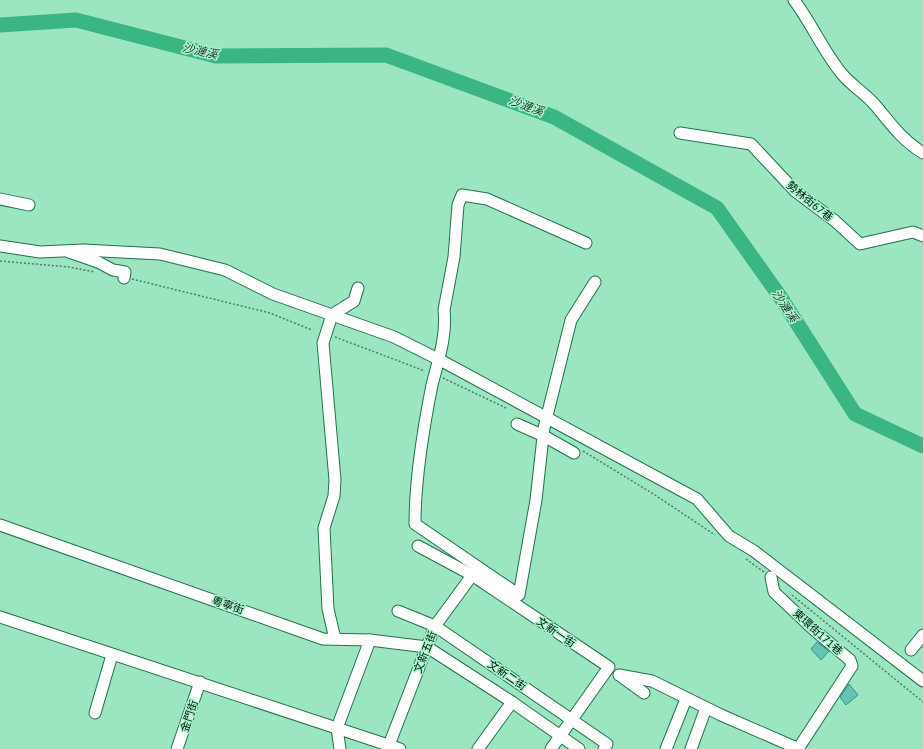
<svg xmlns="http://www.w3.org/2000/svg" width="923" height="749" viewBox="0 0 923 749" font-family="'PT Sans','Noto Sans TC',sans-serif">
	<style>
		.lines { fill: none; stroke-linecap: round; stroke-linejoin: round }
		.river { stroke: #3bb582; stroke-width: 15 }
		.building { fill: #66c2b3; stroke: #339386 }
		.minor-casing { stroke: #237050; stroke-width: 13 }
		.path { stroke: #4c7d65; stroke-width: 1.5; stroke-dasharray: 2 2; stroke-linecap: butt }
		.minor { stroke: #fff; stroke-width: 11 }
		.labels { text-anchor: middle; stroke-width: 3; stroke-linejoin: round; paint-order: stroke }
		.street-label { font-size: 11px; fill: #00180c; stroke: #a8f3cd }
		.water-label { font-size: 12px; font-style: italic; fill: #213a2d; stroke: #a8f3cd }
	</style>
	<rect width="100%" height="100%" fill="#9be6c1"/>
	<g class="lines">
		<path class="river" d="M 0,25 L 76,20 L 216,56 L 386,55 L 554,117 L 717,208 L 781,298 L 855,414 L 923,446"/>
	</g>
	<g class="building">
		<path d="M 817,642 L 829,651 L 821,660 L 811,649 Z"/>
		<path d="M 849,684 L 858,695 L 846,705 L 840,697 Z"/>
	</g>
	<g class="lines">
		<defs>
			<g id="minor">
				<path d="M 794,0 C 812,24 823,51 842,74 C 852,86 866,94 876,106 C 890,123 903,141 923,153"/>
				<path d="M 680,133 L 751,144 L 795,191 L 835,221 L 860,244 L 913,232 L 923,236"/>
				<path d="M 0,199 L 29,205"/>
				<path d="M 586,243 L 487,199 L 462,195 L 458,205 L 454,257 L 444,310 C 447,336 438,361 432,385 C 423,430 415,478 415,524 L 519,595 L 536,500 L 544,428 L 571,320 L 595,282"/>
				<path d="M 0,246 L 40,252 L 83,250 L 160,254 L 225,270 L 273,294 L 394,337 L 440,360 L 697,499 L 729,536 L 754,551 L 923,681"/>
				<path d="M 69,252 L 98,262 L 113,270 L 125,272 L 124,278"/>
				<path d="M 517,424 L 544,436 L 574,453"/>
				<path d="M 0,525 L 323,639 L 370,640 L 337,728 L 340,749"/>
				<path d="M 418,546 L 472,575 L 609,667 L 551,749"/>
				<path d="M 771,577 L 774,592 L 813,629 L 850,660 L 852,666 L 798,749"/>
				<path d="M 398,611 L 435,626 L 607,744 L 604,749"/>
				<path d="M 0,617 L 400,749"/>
				<path d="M 335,639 L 328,609 L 324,528 L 334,496 L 335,480 L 323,343 L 332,315 L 354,301 L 358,288"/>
				<path d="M 370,640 L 427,647 L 512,702 L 579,749"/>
				<path d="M 911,650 L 923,635"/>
				<path d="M 619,675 L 652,681 L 721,715 L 799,749"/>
				<path d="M 622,677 L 644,693"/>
				<path d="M 95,713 L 112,655"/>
				<path d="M 389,745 L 435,626 L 476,570"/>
				<path d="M 177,749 L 200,682"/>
				<path d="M 478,749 L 512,702"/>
				<path d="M 666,749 L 686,699"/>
				<path d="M 691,749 L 706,708"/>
			</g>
		</defs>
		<use href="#minor" class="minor-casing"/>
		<g class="path">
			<path d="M 0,261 L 69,267 L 95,272"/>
			<path d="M 132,279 L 270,313 L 312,330"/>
			<path d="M 335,337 L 425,371"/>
			<path d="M 443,378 L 506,408"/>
			<path d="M 583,451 L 655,495 L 715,535"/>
			<path d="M 746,559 L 764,572"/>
			<path d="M 792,595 L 923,702"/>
		</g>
		<use href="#minor" class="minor"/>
	</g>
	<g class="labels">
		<g class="street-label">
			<text transform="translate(810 201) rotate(39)" y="4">勢林街67巷</text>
			<text transform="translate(228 605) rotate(19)" y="4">粵寧街</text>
			<text transform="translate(556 632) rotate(34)" y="4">文新一街</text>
			<text transform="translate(818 632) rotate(42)" y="4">東環街171巷</text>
			<text transform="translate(425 652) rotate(-69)" y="4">文新五街</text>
			<text transform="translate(507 675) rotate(34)" y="4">文新二街</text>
			<text transform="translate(189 716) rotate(-71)" y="4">金門街</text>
		</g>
		<g class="water-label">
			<text transform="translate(200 51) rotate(12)" y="4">沙漣溪</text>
			<text transform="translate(526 106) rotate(20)" y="4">沙漣溪</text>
			<text transform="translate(785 306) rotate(56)" y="4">沙漣溪</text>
		</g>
	</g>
</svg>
